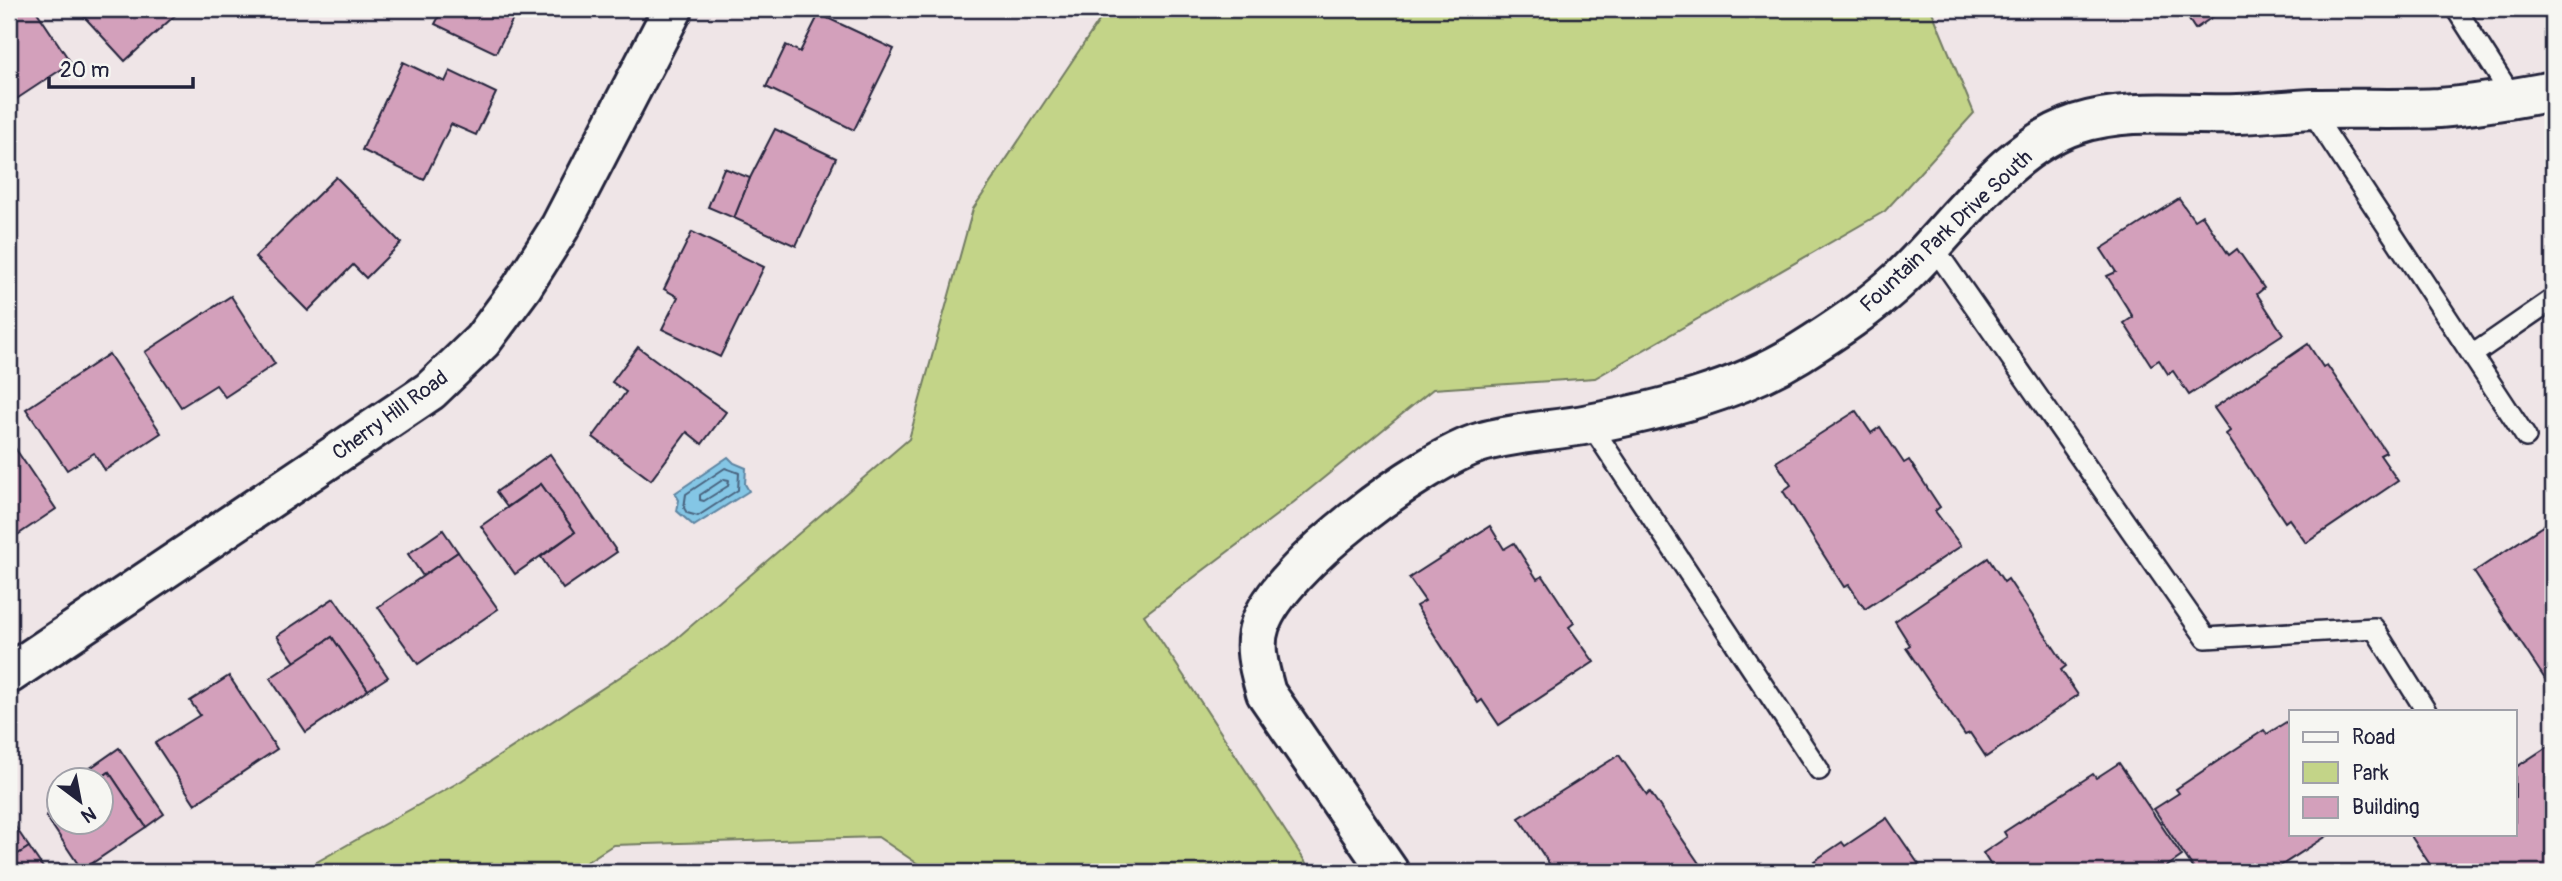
<svg xmlns="http://www.w3.org/2000/svg" width="2562" height="881" viewBox="0 0 2562 881" font-family="Pangolin,sans-serif">
	<style>
		.green { fill: #c3d488; stroke: #727b62; stroke-width: 2 }
		.water { fill: #84c6e5; stroke: #5d84a1; stroke-width: 2 }
		.lines { fill: none; stroke-linecap: round; stroke-linejoin: round }
		.shore { stroke: #49647f; stroke-width: 2 }
		.building { fill: #d3a0bb; stroke: #22223b; stroke-width: 2 }
		.lane-casing { stroke: #22223b; stroke-width: 24 }
		.street-casing { stroke: #22223b; stroke-width: 44 }
		.lane { stroke: #f6f6f2; stroke-width: 19 }
		.street { stroke: #f6f6f2; stroke-width: 38 }
		.labels { text-anchor: middle; stroke-width: 6; stroke-linejoin: round; paint-order: stroke }
		.street-label { font-size: 21px; fill: #22223b; stroke: #f6f6f2 }
	</style>
	<rect width="100%" height="100%" fill="#efe5e7"/>
	<filter id="ink" filterUnits="userSpaceOnUse"><feTurbulence type="fractalNoise" baseFrequency=".0143" numOctaves="2"/><feDisplacementMap in="SourceGraphic" scale="14" xChannelSelector="R" yChannelSelector="G"/><feConvolveMatrix kernelMatrix="1 2 1 2 8 2 1 2 1" color-interpolation-filters="sRGB"/></filter>
	<g filter="url(#ink)">
		<path class="green" d="M 1107,9 L 1931,9 L 1974,113 L 1885,211 L 1595,378 L 1433,389 L 1294,502 L 1144,615 L 1312,872 L 930,872 L 878,837 L 613,845 L 571,872 L 299,872 L 461,781 L 670,644 L 909,439 L 973,209 Z"/>
		<path class="water" d="M 728,457 L 734,463 L 746,468 L 745,484 L 749,491 L 694,526 L 677,511 L 679,500 L 675,493 Z"/>
		<g class="lines">
			<g class="shore">
				<path d="M 725,468 L 739,473 L 738,490 L 698,516 L 687,513 L 684,508 L 686,494 Z"/>
				<path d="M 724,479 L 729,480 L 728,486 L 704,501 L 700,500 L 700,495 Z"/>
			</g>
		</g>
		<g class="building">
			<path d="M 10,9 L 35,9 L 71,63 L 9,104 Z"/>
			<path d="M 77,9 L 182,9 L 125,61 Z"/>
			<path d="M 443,9 L 518,9 L 496,53 L 435,24 Z"/>
			<path d="M 2182,9 L 2224,9 L 2195,29 Z"/>
			<path d="M 819,14 L 894,49 L 854,130 L 766,87 L 786,45 L 800,52 Z"/>
			<path d="M 403,62 L 445,82 L 450,71 L 496,93 L 476,135 L 451,124 L 424,180 L 362,150 Z"/>
			<path d="M 775,129 L 836,158 L 796,246 L 734,218 L 750,178 Z"/>
			<path d="M 724,168 L 750,178 L 734,218 L 708,207 Z"/>
			<path d="M 336,177 L 401,243 L 366,278 L 353,265 L 308,311 L 255,257 Z"/>
			<path d="M 2179,199 L 2194,220 L 2202,215 L 2229,255 L 2237,249 L 2264,288 L 2257,294 L 2283,334 L 2189,395 L 2173,371 L 2168,374 L 2159,360 L 2151,365 L 2124,323 L 2133,317 L 2107,276 L 2116,272 L 2101,249 Z"/>
			<path d="M 692,232 L 764,267 L 720,357 L 662,329 L 678,297 L 664,289 Z"/>
			<path d="M 231,296 L 275,364 L 225,397 L 216,385 L 181,407 L 145,352 Z"/>
			<path d="M 2308,344 L 2323,367 L 2327,365 L 2386,452 L 2380,455 L 2398,481 L 2306,543 L 2289,519 L 2285,522 L 2226,434 L 2230,431 L 2214,408 Z"/>
			<path d="M 638,347 L 726,412 L 702,444 L 687,432 L 651,480 L 593,437 L 626,392 L 612,382 Z"/>
			<path d="M 109,354 L 161,433 L 105,470 L 94,453 L 67,470 L 26,409 Z"/>
			<path d="M 1856,411 L 1871,433 L 1880,427 L 1904,463 L 1909,460 L 1940,507 L 1935,511 L 1961,546 L 1865,609 L 1849,585 L 1844,587 L 1783,491 L 1791,485 L 1776,462 Z"/>
			<path d="M 9,439 L 56,509 L 10,540 L 9,538 Z"/>
			<path d="M 550,454 L 617,552 L 563,589 L 541,557 L 575,532 L 541,484 L 507,507 L 496,492 Z"/>
			<path d="M 541,484 L 575,532 L 515,574 L 481,526 Z"/>
			<path d="M 2553,519 L 2553,691 L 2474,572 Z"/>
			<path d="M 1490,526 L 1504,549 L 1514,543 L 1537,579 L 1543,576 L 1574,623 L 1569,627 L 1594,662 L 1499,725 L 1482,700 L 1478,703 L 1416,606 L 1425,601 L 1409,578 Z"/>
			<path d="M 443,530 L 458,552 L 423,576 L 408,554 Z"/>
			<path d="M 458,552 L 498,609 L 418,664 L 378,607 Z"/>
			<path d="M 1988,558 L 2004,582 L 2008,579 L 2066,666 L 2061,670 L 2078,695 L 1986,757 L 1970,733 L 1965,735 L 1906,648 L 1910,645 L 1895,621 Z"/>
			<path d="M 334,598 L 388,677 L 368,690 L 332,637 L 295,662 L 277,636 Z"/>
			<path d="M 332,637 L 368,690 L 306,732 L 270,678 Z"/>
			<path d="M 229,676 L 277,749 L 195,804 L 155,743 L 200,715 L 190,701 Z"/>
			<path d="M 2291,719 L 2291,834 L 2330,834 L 2271,872 L 2196,872 L 2154,809 L 2179,793 L 2176,789 L 2264,730 L 2267,734 Z"/>
			<path d="M 2553,743 L 2553,872 L 2435,872 L 2411,836 L 2415,834 L 2515,834 L 2515,768 Z"/>
			<path d="M 119,748 L 164,814 L 146,827 L 109,772 L 98,780 L 73,780 Z"/>
			<path d="M 1619,755 L 1647,795 L 1650,792 L 1705,872 L 1548,872 L 1545,868 L 1550,865 L 1519,818 Z"/>
			<path d="M 2119,763 L 2182,856 L 2159,872 L 1995,872 L 1983,853 L 2007,837 L 2004,832 L 2093,774 L 2096,778 Z"/>
			<path d="M 109,772 L 146,827 L 82,870 L 46,816 L 60,806 L 60,822 L 102,822 L 102,780 L 98,780 Z"/>
			<path d="M 1887,818 L 1924,872 L 1809,872 L 1818,867 L 1814,861 L 1842,842 L 1845,846 Z"/>
			<path d="M 12,822 L 29,847 L 9,860 L 9,825 Z"/>
			<path d="M 29,847 L 46,872 L 9,872 L 9,860 Z"/>
		</g>
		<g class="lines">
			<defs>
				<g id="lane">
					<path d="M 2456,9 L 2513,98"/>
					<path d="M 2310,109 L 2526,437"/>
					<path d="M 1932,245 L 2206,638 L 2374,628 L 2426,711"/>
					<path d="M 2472,355 L 2553,299"/>
					<path d="M 1590,424 L 1819,770"/>
				</g>
				<g id="street">
					<path d="M 9,674 L 430,391 L 482,341 L 522,287 L 560,227 L 673,9"/>
					<path d="M 1389,872 L 1266,693 C 1260,671 1252,647 1260,625 C 1279,567 1424,459 1482,442 C 1517,432 1553,431 1589,424 C 1661,410 1736,392 1799,353 C 1834,331 1869,308 1899,280 C 1954,229 2004,148 2077,124 C 2129,107 2185,116 2238,114 C 2264,113 2290,110 2315,109 C 2356,108 2398,110 2439,108 C 2477,105 2516,98 2553,91"/>
				</g>
			</defs>
			<use href="#lane" class="lane-casing"/>
			<use href="#street" class="street-casing"/>
			<use href="#lane" class="lane"/>
			<use href="#street" class="street"/>
		</g>
	</g>
	<g class="labels">
		<g class="street-label">
			<text transform="translate(1946 231) rotate(-43)" y="7">Fountain Park Drive South</text>
			<text transform="translate(390 415) rotate(-36)" y="7">Cherry Hill Road</text>
		</g>
	</g>
	<rect width="2562" height="881" fill="none" stroke="#f6f6f2" stroke-width="35"/>
	<rect x="18" y="18" width="2527" height="846" fill="none" stroke="#22223b" stroke-width="2.5" filter="url(#ink)"/>
	<rect x="2289" y="710" width="228" height="126" fill="#f6f6f2" stroke="#a1a1a9" stroke-width="2"/>
	<rect x="2303" y="732" width="35" height="10" fill="#f6f6f2" stroke="#a1a1a9" stroke-width="2"/>
	<text x="2352" y="744" font-size="21" fill="#22223b">Road</text>
	<rect x="2303" y="762" width="35" height="21" fill="#c3d488" stroke="#a1a1a9" stroke-width="2"/>
	<text x="2352" y="780" font-size="21" fill="#22223b">Park</text>
	<rect x="2303" y="797" width="35" height="21" fill="#d3a0bb" stroke="#a1a1a9" stroke-width="2"/>
	<text x="2352" y="814" font-size="21" fill="#22223b">Building</text>
	<g transform="translate(80 801) rotate(148)"><circle r="33" fill="#f6f6f2" stroke="#a1a1a9" stroke-width="2"/>
	<path d="M0-5L12 26L0 18L-12 26Z" fill="#22223b"/>
	<text y="-10" font-size="19" font-weight="bold" text-anchor="middle" fill="#22223b">N</text>
	</g>
	<path d="M49 77v10h144v-10" fill="none" stroke="#22223b" stroke-width="3.5"/>
	<text x="60" y="77" font-size="21" fill="#22223b" stroke="#f6f6f2" stroke-width="5" paint-order="stroke">20 m</text>
</svg>
